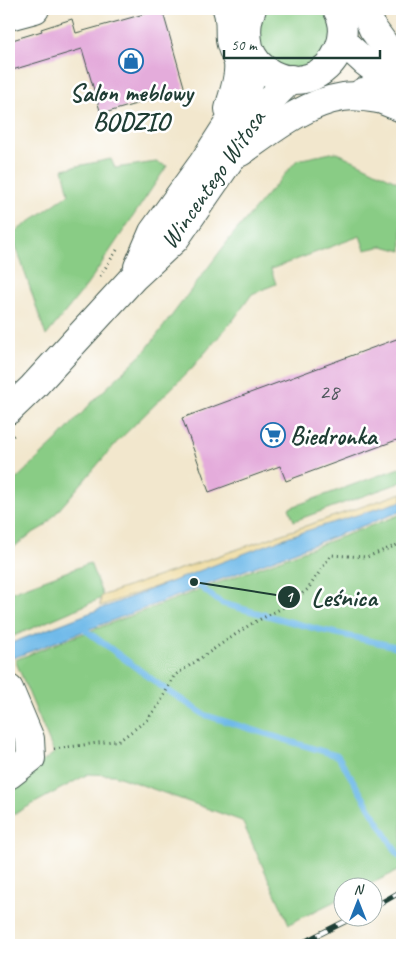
<svg xmlns="http://www.w3.org/2000/svg" width="411" height="954" viewBox="0 0 411 954" font-family="Caveat,sans-serif">
	<style>
		.green { fill: #89cc85; stroke: #54845c }
		.sand { fill: #eeda9e; stroke: #868c69 }
		.water { fill: #70bae9; stroke: #487c8e }
		.lines { fill: none; stroke-linecap: round; stroke-linejoin: round }
		.stream { stroke: #70bae9; stroke-width: 6 }
		.building { fill: #e4acdb }
		.minor-casing { stroke: #3f564b; stroke-width: 30 }
		.major-casing { stroke: #3f564b; stroke-width: 30 }
		.path { stroke: #3f564b; stroke-width: 3; stroke-dasharray: 1 4; stroke-linecap: butt }
		.minor { stroke: #fff; stroke-width: 28 }
		.major { stroke: #fff; stroke-width: 28 }
		.rail-casing { stroke: #1f3d34; stroke-width: 5.5 }
		.rail { stroke: #fff; stroke-width: 4; stroke-dasharray: 11; stroke-linecap: butt }
		.labels { text-anchor: middle; stroke-width: 5; stroke-linejoin: round; paint-order: stroke }
		.number-label { font-size: 22px; fill: #50595e }
		.poi-label { font-size: 25px; font-weight: bold; fill: #1f3d34; stroke: #fff }
		.street-label { font-size: 25px; fill: #1f3d34; stroke: #fff }
		.leader { fill: none; stroke: #1f3d34; stroke-width: 2 }
		.callout-dot { fill: #1f3d34; stroke: #fff; stroke-width: 2 }
		.mark-label { font-size: 15px; text-anchor: middle; font-weight: bold; fill: #fff }
		.callout-label { font-size: 26px; text-anchor: middle; font-weight: bold; fill: #1f3d34; stroke: #fff; stroke-width: 5; stroke-linejoin: round; paint-order: stroke }
	</style>
	<rect width="100%" height="100%" fill="#fff"/>
	<filter id="ink" filterUnits="userSpaceOnUse"><feTurbulence type="fractalNoise" baseFrequency=".02" numOctaves="2"/><feDisplacementMap in="SourceGraphic" scale="10" xChannelSelector="R" yChannelSelector="G"/><feConvolveMatrix kernelMatrix="1 2 1 2 8 2 1 2 1" color-interpolation-filters="sRGB"/></filter>
	<filter id="wash" filterUnits="userSpaceOnUse"><feTurbulence type="fractalNoise" baseFrequency=".0096" numOctaves="4" result="noise"/><feDisplacementMap in="SourceGraphic" scale="20" xChannelSelector="R" yChannelSelector="G"/><feGaussianBlur stdDeviation="1.12" result="paint"/><feColorMatrix in="noise" values="0 0 0 0 0 0 0 0 0 0 0 0 0 0 0 0 0 1.4 0 .05"/><feComposite in="paint" operator="in"/></filter>
	<g filter="url(#wash)">
		<rect width="100%" height="100%" fill="#f2e7cd"/>
		<g class="green">
			<path d="M 264,9 L 325,9 L 333,33 L 324,55 L 303,69 L 277,66 L 259,47 L 257,22 Z"/>
			<path d="M 336,152 L 402,184 L 402,251 L 383,246 L 365,250 L 360,236 L 271,269 L 276,284 L 252,294 L 234,319 L 191,369 L 117,442 L 45,526 L 31,534 L 9,551 L 9,486 L 56,441 L 95,399 L 145,351 L 234,233 L 297,160 Z"/>
			<path d="M 111,159 L 115,168 L 156,162 L 167,166 L 87,285 L 46,336 L 12,234 L 69,194 L 63,169 Z"/>
			<path d="M 402,467 L 402,482 L 294,521 L 289,508 Z"/>
			<path d="M 402,514 L 402,869 L 366,886 L 344,886 L 343,897 L 289,924 L 242,821 L 114,775 L 88,774 L 9,817 L 9,788 L 54,753 L 15,660 L 50,646 Z"/>
			<path d="M 90,563 L 102,594 L 102,598 L 9,638 L 9,593 Z"/>
		</g>
		<path class="sand" d="M 402,493 L 402,502 L 100,606 L 101,596 Z"/>
		<path class="water" d="M 402,501 L 402,511 L 13,658 L 9,644 L 290,536 Z"/>
		<g class="lines">
			<g class="stream">
				<path d="M 194,582 L 221,603 L 317,629 L 402,648"/>
				<path d="M 80,626 L 161,686 L 205,715 L 338,756 L 399,856"/>
			</g>
		</g>
		<g id="blocks">
			<g class="building">
				<path d="M 162,9 L 185,90 L 101,114 L 82,49 L 9,71 L 9,41 L 42,31 L 41,29 L 72,19 L 76,33 Z"/>
				<path d="M 402,337 L 402,438 L 286,481 L 280,466 L 209,492 L 182,418 Z"/>
			</g>
		</g>
	</g>
	<g filter="url(#ink)">
		<use href="#blocks" fill-opacity="0" stroke="#3f564b" stroke-width="1"/>
		<g class="lines">
			<defs>
				<g id="minor">
					<path d="M 227,9 C 231,20 229,29 230,40 C 231,48 236,55 238,63 C 240,78 233,94 229,109"/>
					<path d="M 9,16 L 35,9"/>
					<path d="M 9,689 L 30,739 L 31,758 L 9,775"/>
				</g>
				<g id="major">
					<path d="M 252,9 C 246,21 246,33 249,47 C 256,71 284,85 308,78 C 336,69 352,35 337,9"/>
					<path d="M 364,9 L 373,29 L 402,69"/>
					<path d="M 342,41 L 364,61 L 402,90"/>
					<path d="M 363,92 L 402,108"/>
					<path d="M 239,153 C 271,131 304,103 343,97 C 354,95 366,97 378,99"/>
					<path d="M 138,267 L 153,232 L 203,163 L 244,99 L 256,62"/>
					<path d="M 9,410 L 33,387 L 133,278 L 175,239 L 231,158 L 265,105 L 291,79"/>
				</g>
			</defs>
			<use href="#minor" class="minor-casing"/>
			<use href="#major" class="major-casing"/>
			<g class="path">
				<path d="M 100,276 L 117,250"/>
				<path d="M 9,439 L 16,433"/>
				<path d="M 9,658 L 12,665"/>
				<path d="M 54,749 L 120,740 L 147,720 L 160,703 L 174,676 L 251,624 L 286,606 L 308,589 L 331,555 L 367,557 L 402,543"/>
			</g>
			<use href="#minor" class="minor"/>
			<use href="#major" class="major"/>
			<defs>
				<g id="rail">
					<path d="M 374,907 L 402,891"/>
					<path d="M 298,945 L 356,916"/>
				</g>
			</defs>
			<use href="#rail" class="rail-casing"/>
			<use href="#rail" class="rail"/>
		</g>
	</g>
	<defs>
		<symbol id="shop-ring" viewBox="-11 -11 22 22"><circle r="9.5" fill="#fff" stroke="#1f6fb2" stroke-width="1.5"/><path d="M-5-2.5h2.3a2.7 3.5 0 0 1 5.4 0H5L5.5 6h-11ZM-1.5-2.5h3a1.5 2.3 0 0 0-3 0Z" fill="#1f6fb2"/></symbol>
		<symbol id="supermarket-ring" viewBox="-11 -11 22 22"><circle r="9.5" fill="#fff" stroke="#1f6fb2" stroke-width="1.5"/><path d="M-6-5.5h2.5l.6 2H6L4.5 2H-2.5L-4.4-4H-6ZM-1.5 3.2a1.3 1.3 0 1 0 .1 0ZM3 3.2a1.3 1.3 0 1 0 .1 0Z" fill="#1f6fb2"/></symbol>
	</defs>
	<g fill-rule="evenodd">
		<use href="#shop-ring" x="117" y="47" width="28" height="28"/>
		<use href="#supermarket-ring" x="259" y="421" width="28" height="28"/>
	</g>
	<g class="labels">
		<g class="number-label">
			<text x="329" y="399">28</text>
		</g>
		<g class="poi-label">
			<text x="131" y="101">Salon meblowy<tspan x="131" dy="29">BODZIO</tspan></text>
			<text x="290" y="444" text-anchor="start">Biedronka</text>
		</g>
		<g class="street-label">
			<text transform="translate(212 179) rotate(-55)" y="9">Wincentego Witosa</text>
		</g>
	</g>
	<path class="leader" d="M194 582L289 597"/>
	<g class="callout-dot">
		<circle cx="194" cy="582" r="5"/>
		<circle cx="289" cy="597" r="12"/>
	</g>
	<g class="mark-label">
		<text x="289" y="602">1</text>
	</g>
	<g class="callout-label">
		<text x="344" y="606">Leśnica</text>
	</g>
	<rect width="411" height="954" fill="none" stroke="#fff" stroke-width="30"/>
	<g transform="translate(358 902)"><circle r="24" fill="#ffffff" stroke="#a5b1ae"/>
	<path d="M0-4L9 19L0 12L-9 19Z" fill="#1f6fb2"/>
	<text y="-8" font-size="14" font-weight="bold" text-anchor="middle" fill="#1f3d34">N</text>
	</g>
	<path d="M224 50v8h156v-8" fill="none" stroke="#1f3d34" stroke-width="2.5"/>
	<text x="231" y="50" font-size="15" fill="#1f3d34" stroke="#ffffff" stroke-width="4" paint-order="stroke">50 m</text>
</svg>
